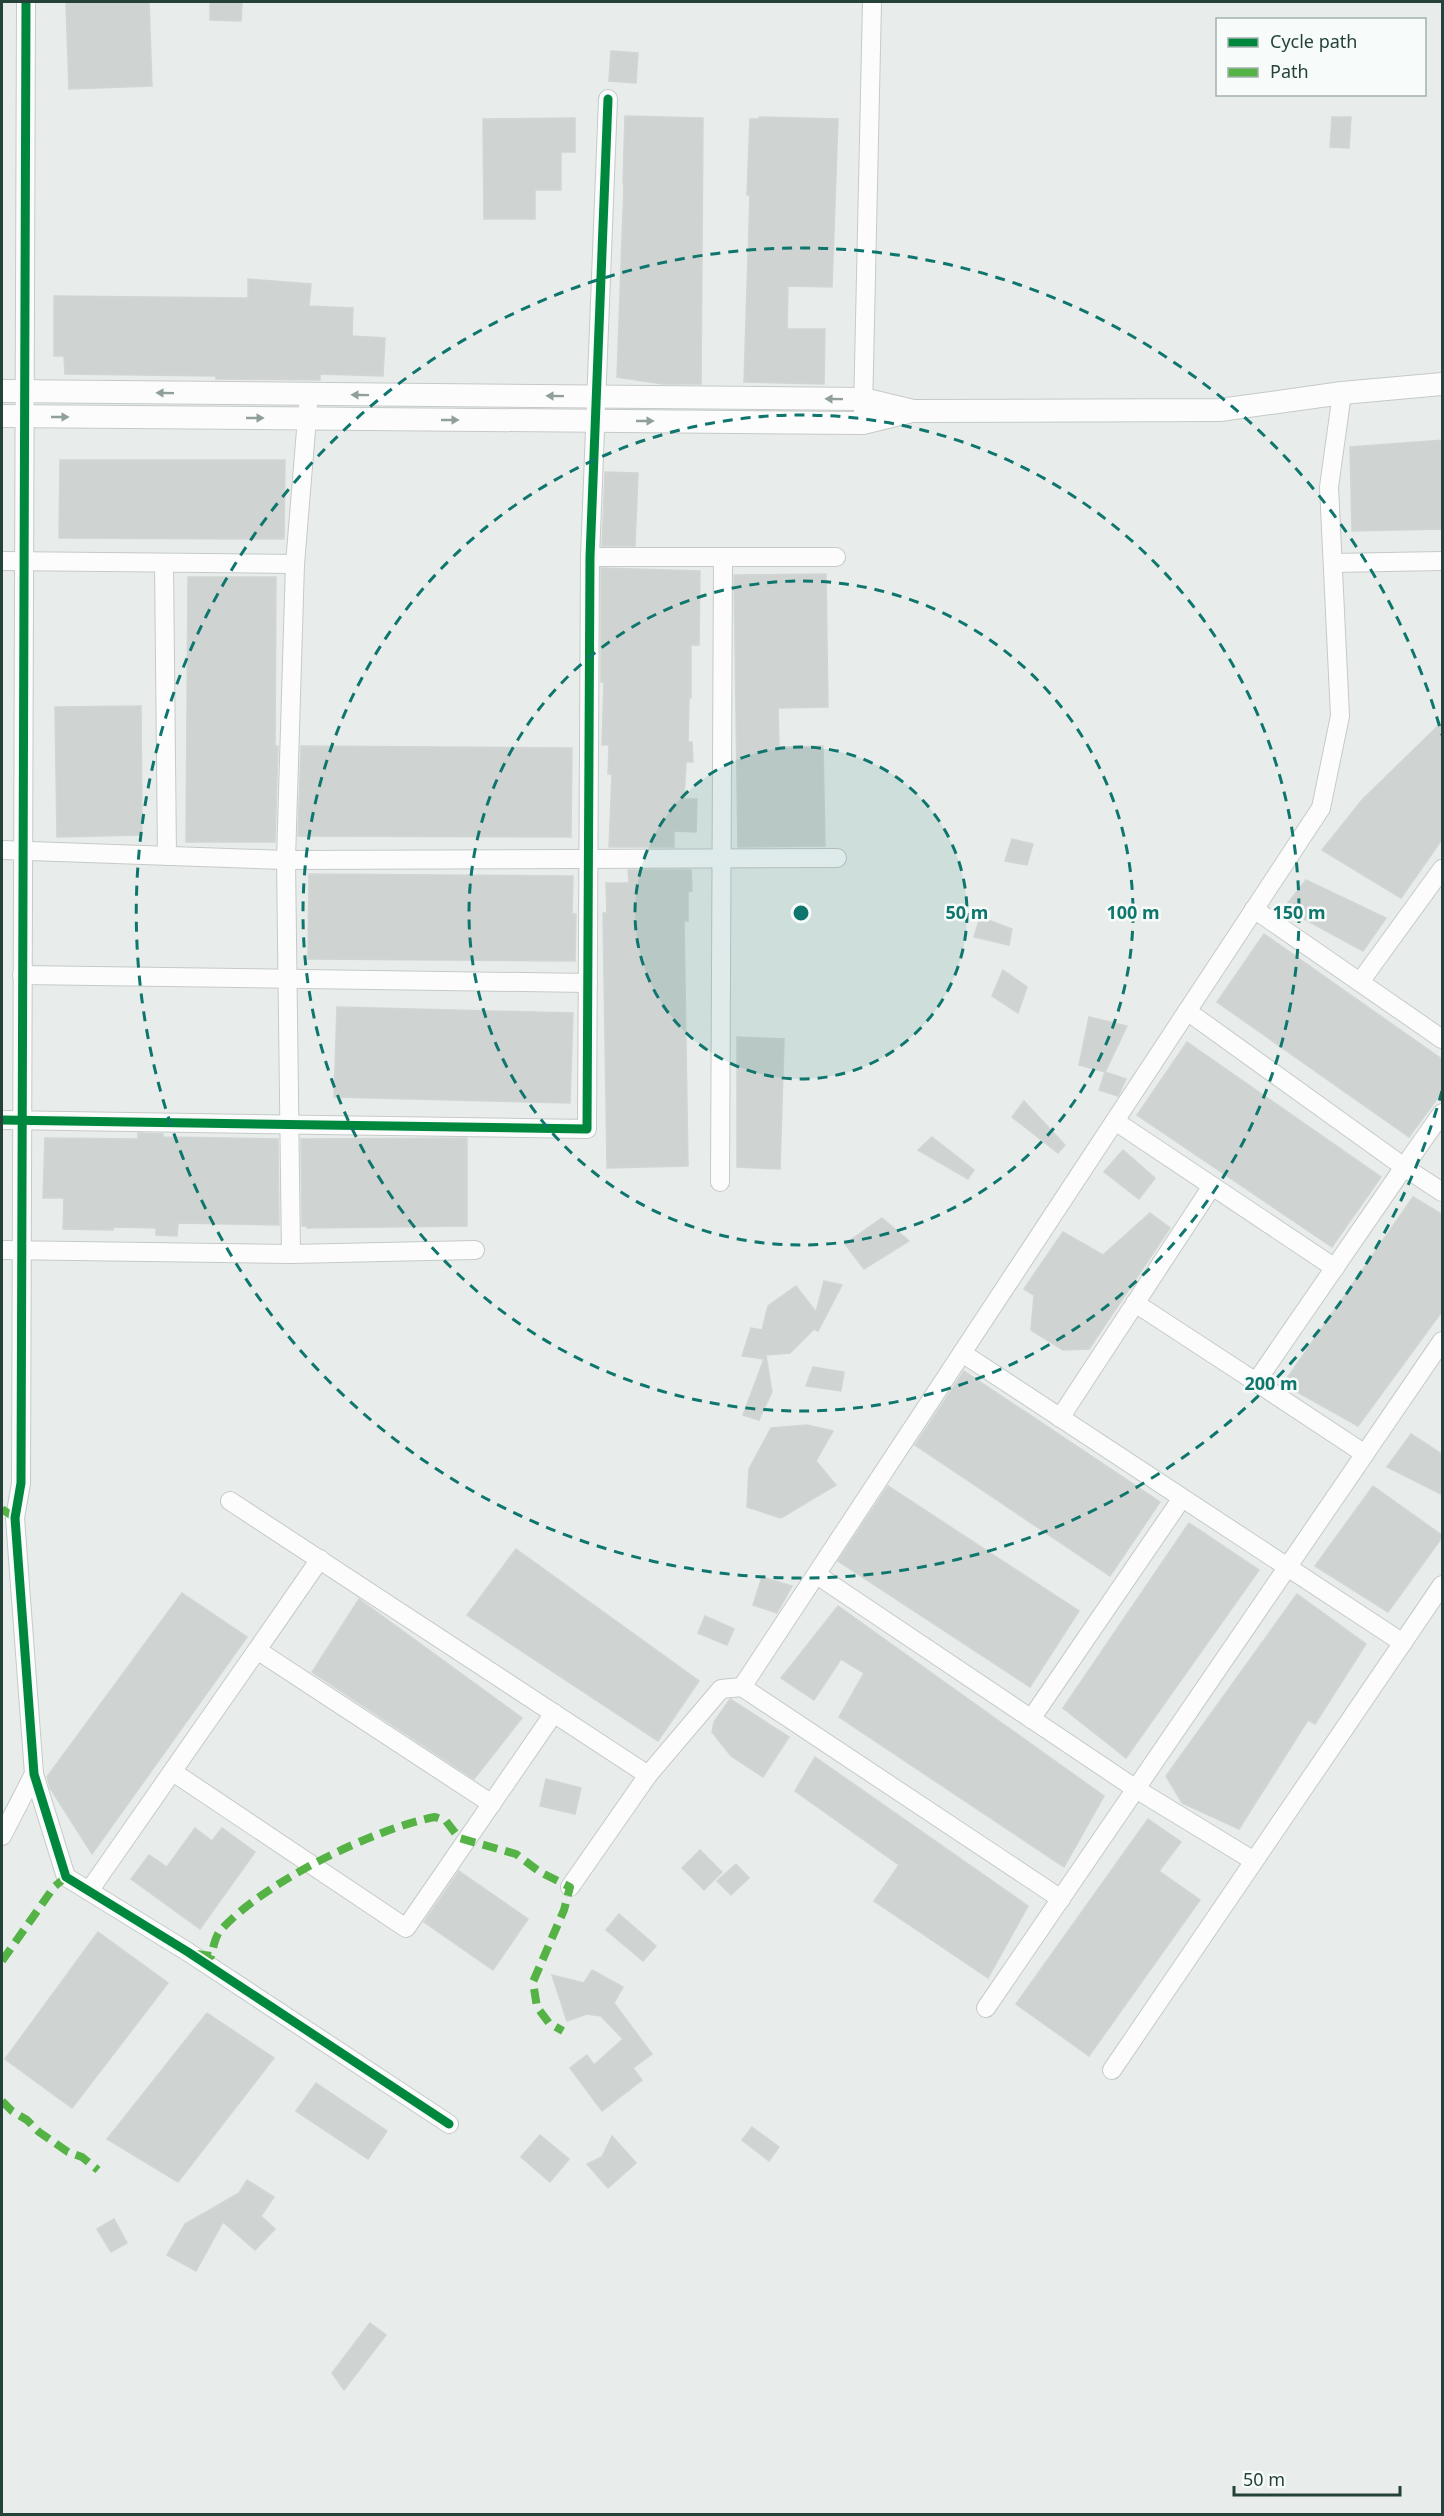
<svg xmlns="http://www.w3.org/2000/svg" width="1444" height="2516" viewBox="0 0 1444 2516" font-family="'Noto Sans',sans-serif">
	<style>
		.building { fill: #cfd4d2; stroke: #d1d6d4; stroke-width: 1.5 }
		.lines { fill: none; stroke-linecap: round; stroke-linejoin: round }
		.minor-casing { stroke: #c5cac8; stroke-width: 20 }
		.tertiary-casing { stroke: #c5cac8; stroke-width: 24 }
		.minor { stroke: #fcfcfc; stroke-width: 18 }
		.tertiary { stroke: #fcfcfc; stroke-width: 22 }
		.quiet { stroke: #55b346; stroke-width: 8; stroke-dasharray: 15 8; stroke-linecap: butt }
		.cycleway-casing { stroke: #f7fbf9; stroke-width: 13 }
		.cycleway { stroke: #00873e; stroke-width: 9 }
		.oneway { fill: #909f9b }
		.ring { fill: none; stroke: #0f766e; stroke-width: 3; stroke-dasharray: 10 8 }
		.centre { fill: #0f766e; stroke: #f7fbf9; stroke-width: 3 }
		.ring-label { font-size: 18px; text-anchor: middle; font-weight: bold; fill: #0f766e; stroke: #f7fbf9; stroke-width: 5; stroke-linejoin: round; paint-order: stroke }
	</style>
	<rect width="100%" height="100%" fill="#e8edeb"/>
	<g class="building">
		<path d="M 66,2 L 149,2 L 152,86 L 69,89 Z"/>
		<path d="M 210,2 L 242,2 L 241,21 L 210,20 Z"/>
		<path d="M 611,51 L 638,53 L 636,83 L 609,81 Z"/>
		<path d="M 625,116 L 703,118 L 701,384 L 663,384 L 617,377 L 624,184 L 623,184 Z"/>
		<path d="M 759,117 L 838,119 L 832,287 L 788,286 L 787,329 L 825,329 L 824,384 L 744,382 L 750,195 L 747,195 L 750,119 L 759,119 Z"/>
		<path d="M 1332,117 L 1351,117 L 1349,148 L 1330,147 Z"/>
		<path d="M 575,118 L 575,152 L 561,152 L 561,190 L 535,190 L 535,219 L 484,219 L 483,119 Z"/>
		<path d="M 248,279 L 311,284 L 309,306 L 353,308 L 352,336 L 385,338 L 383,376 L 320,374 L 320,380 L 216,379 L 216,376 L 65,374 L 64,356 L 54,356 L 54,296 L 248,298 Z"/>
		<path d="M 1443,440 L 1443,529 L 1352,531 L 1350,447 Z"/>
		<path d="M 60,460 L 285,460 L 284,539 L 59,538 Z"/>
		<path d="M 605,472 L 638,473 L 635,546 L 602,546 Z"/>
		<path d="M 601,568 L 700,571 L 699,645 L 691,645 L 691,698 L 689,698 L 688,742 L 692,742 L 693,762 L 686,762 L 684,799 L 697,799 L 696,832 L 674,831 L 674,847 L 609,847 L 612,774 L 608,774 L 609,745 L 602,745 L 604,682 L 601,682 Z"/>
		<path d="M 826,574 L 828,707 L 778,708 L 779,747 L 823,746 L 825,846 L 738,847 L 734,575 Z"/>
		<path d="M 188,577 L 276,577 L 275,746 L 278,746 L 275,842 L 186,842 Z"/>
		<path d="M 141,706 L 142,835 L 57,837 L 55,707 Z"/>
		<path d="M 1443,721 L 1443,838 L 1401,898 L 1322,850 L 1362,800 Z"/>
		<path d="M 301,746 L 572,748 L 571,837 L 298,836 Z"/>
		<path d="M 1012,839 L 1033,844 L 1027,865 L 1005,861 Z"/>
		<path d="M 628,870 L 691,870 L 692,891 L 688,892 L 688,921 L 684,921 L 688,1166 L 607,1168 L 603,913 L 607,913 L 606,883 L 629,883 Z"/>
		<path d="M 309,874 L 573,876 L 572,914 L 576,914 L 575,961 L 308,959 Z"/>
		<path d="M 1306,880 L 1386,918 L 1363,951 L 1284,908 Z"/>
		<path d="M 980,917 L 1012,929 L 1009,945 L 974,937 Z"/>
		<path d="M 1264,934 L 1443,1060 L 1443,1091 L 1409,1137 L 1217,1002 Z"/>
		<path d="M 1003,970 L 1027,987 L 1018,1013 L 992,996 Z"/>
		<path d="M 337,1007 L 573,1013 L 570,1103 L 334,1097 Z"/>
		<path d="M 1089,1017 L 1127,1026 L 1105,1072 L 1079,1065 Z"/>
		<path d="M 737,1037 L 784,1039 L 780,1169 L 737,1167 Z"/>
		<path d="M 1187,1042 L 1381,1177 L 1332,1247 L 1137,1115 Z"/>
		<path d="M 1105,1072 L 1126,1079 L 1118,1096 L 1099,1090 Z"/>
		<path d="M 1024,1101 L 1065,1145 L 1058,1153 L 1012,1117 Z"/>
		<path d="M 138,1133 L 163,1134 L 163,1137 L 278,1139 L 279,1225 L 178,1223 L 177,1236 L 156,1235 L 156,1228 L 113,1227 L 113,1230 L 63,1229 L 64,1198 L 43,1198 L 45,1138 L 138,1139 Z"/>
		<path d="M 932,1137 L 974,1170 L 968,1179 L 918,1150 Z"/>
		<path d="M 467,1138 L 467,1226 L 307,1228 L 307,1226 L 302,1226 L 301,1139 Z"/>
		<path d="M 1123,1150 L 1155,1178 L 1139,1199 L 1104,1172 Z"/>
		<path d="M 1413,1197 L 1443,1215 L 1443,1310 L 1358,1426 L 1283,1384 Z"/>
		<path d="M 1150,1213 L 1170,1228 L 1089,1349 L 1063,1350 L 1031,1330 L 1034,1295 L 1024,1289 L 1063,1232 L 1103,1255 Z"/>
		<path d="M 882,1218 L 909,1241 L 864,1269 L 845,1244 Z"/>
		<path d="M 824,1281 L 842,1285 L 818,1331 L 814,1329 L 790,1353 L 766,1355 L 772,1392 L 759,1420 L 743,1415 L 764,1359 L 742,1356 L 751,1328 L 762,1330 L 768,1306 L 796,1286 L 816,1312 Z"/>
		<path d="M 813,1367 L 844,1372 L 841,1391 L 806,1386 Z"/>
		<path d="M 964,1371 L 1160,1502 L 1110,1576 L 915,1445 Z"/>
		<path d="M 807,1425 L 833,1431 L 816,1461 L 836,1485 L 781,1518 L 747,1507 L 749,1469 L 771,1428 Z"/>
		<path d="M 1411,1434 L 1443,1455 L 1443,1495 L 1387,1467 Z"/>
		<path d="M 888,1486 L 1079,1611 L 1030,1687 L 838,1561 Z"/>
		<path d="M 1373,1486 L 1443,1536 L 1388,1612 L 1315,1566 Z"/>
		<path d="M 1189,1523 L 1259,1570 L 1126,1758 L 1063,1708 Z"/>
		<path d="M 516,1549 L 699,1681 L 658,1741 L 467,1615 Z"/>
		<path d="M 762,1577 L 792,1586 L 777,1613 L 753,1605 Z"/>
		<path d="M 182,1593 L 247,1637 L 92,1854 L 50,1788 L 47,1777 Z"/>
		<path d="M 1297,1594 L 1366,1644 L 1315,1724 L 1308,1720 L 1239,1829 L 1182,1803 L 1166,1776 Z"/>
		<path d="M 359,1599 L 522,1718 L 474,1779 L 312,1672 Z"/>
		<path d="M 838,1606 L 1104,1796 L 1064,1867 L 839,1717 L 864,1673 L 841,1659 L 814,1700 L 781,1678 Z"/>
		<path d="M 705,1616 L 734,1629 L 727,1645 L 698,1633 Z"/>
		<path d="M 730,1699 L 789,1737 L 763,1777 L 731,1756 L 712,1732 L 714,1722 Z"/>
		<path d="M 815,1757 L 1028,1906 L 988,1978 L 874,1901 L 899,1865 L 795,1791 Z"/>
		<path d="M 546,1779 L 581,1788 L 575,1814 L 540,1806 Z"/>
		<path d="M 1148,1819 L 1181,1842 L 1159,1871 L 1200,1900 L 1089,2056 L 1016,2004 Z"/>
		<path d="M 195,1828 L 212,1841 L 222,1828 L 255,1852 L 200,1929 L 131,1879 L 149,1855 L 167,1867 Z"/>
		<path d="M 700,1850 L 722,1872 L 704,1890 L 682,1868 Z"/>
		<path d="M 736,1864 L 749,1878 L 731,1895 L 717,1881 Z"/>
		<path d="M 459,1871 L 528,1919 L 493,1970 L 424,1922 Z"/>
		<path d="M 619,1914 L 656,1946 L 643,1961 L 606,1930 Z"/>
		<path d="M 98,1932 L 168,1983 L 72,2108 L 5,2059 Z"/>
		<path d="M 592,1970 L 623,1987 L 614,2003 L 652,2054 L 633,2068 L 642,2080 L 602,2111 L 570,2068 L 587,2055 L 594,2065 L 623,2039 L 601,2016 L 587,2014 L 567,2021 L 552,1975 L 584,1983 Z"/>
		<path d="M 207,2013 L 274,2058 L 178,2182 L 107,2139 Z"/>
		<path d="M 316,2083 L 387,2131 L 368,2159 L 296,2111 Z"/>
		<path d="M 752,2127 L 779,2147 L 769,2161 L 742,2140 Z"/>
		<path d="M 540,2135 L 569,2159 L 550,2182 L 521,2157 Z"/>
		<path d="M 612,2136 L 636,2163 L 608,2188 L 587,2164 L 602,2157 Z"/>
		<path d="M 247,2180 L 274,2197 L 261,2216 L 275,2229 L 255,2250 L 223,2222 L 196,2271 L 167,2255 L 185,2224 L 239,2193 Z"/>
		<path d="M 114,2219 L 127,2243 L 111,2252 L 97,2229 Z"/>
		<path d="M 370,2323 L 386,2335 L 344,2390 L 332,2373 Z"/>
	</g>
	<g class="lines">
		<defs>
			<g id="minor">
				<path d="M 26,2 L 21,1483 L 15,1518 L 34,1774 L 66,1877 L 188,1952 L 449,2124"/>
				<path d="M 863,412 L 872,2"/>
				<path d="M 590,557 L 836,557"/>
				<path d="M 2,561 L 295,564"/>
				<path d="M 164,563 L 167,856"/>
				<path d="M 1333,563 L 1442,561"/>
				<path d="M 2,850 L 286,860 L 295,564 L 308,406"/>
				<path d="M 1254,909 L 1442,1039"/>
				<path d="M 22,975 L 588,983"/>
				<path d="M 1360,982 L 1442,869"/>
				<path d="M 1187,1011 L 1404,1167 L 1442,1113"/>
				<path d="M 2,1120 L 587,1129 L 590,557 L 608,99"/>
				<path d="M 1115,1121 L 1335,1268"/>
				<path d="M 720,1182 L 723,557"/>
				<path d="M 2,1250 L 291,1254 L 475,1250"/>
				<path d="M 291,1254 L 286,860 L 837,858"/>
				<path d="M 1135,1303 L 1256,1382"/>
				<path d="M 962,1353 L 1403,1643"/>
				<path d="M 1060,1418 L 1212,1186"/>
				<path d="M 1365,1454 L 1256,1382 L 1404,1167 L 1442,1192"/>
				<path d="M 230,1501 L 648,1775"/>
				<path d="M 320,1559 L 257,1650 L 492,1804"/>
				<path d="M 817,1575 L 1136,1789 L 1254,1861"/>
				<path d="M 742,1687 L 1321,808 L 1340,716 L 1329,487 L 1342,393"/>
				<path d="M 1031,1719 L 1182,1498"/>
				<path d="M 173,1772 L 406,1928 L 554,1713"/>
				<path d="M 2,1836 L 34,1774"/>
				<path d="M 570,1887 L 648,1775 L 721,1689 L 742,1687 L 1061,1899"/>
				<path d="M 89,1891 L 257,1650"/>
				<path d="M 986,2008 L 1442,1341"/>
				<path d="M 1112,2070 L 1442,1585"/>
			</g>
			<g id="tertiary">
				<path d="M 2,391 L 863,399 L 913,411 L 1220,410 L 1342,393 L 1442,384"/>
				<path d="M 2,416 L 863,423 L 908,412"/>
			</g>
		</defs>
		<use href="#minor" class="minor-casing"/>
		<use href="#tertiary" class="tertiary-casing"/>
		<use href="#minor" class="minor"/>
		<use href="#tertiary" class="tertiary"/>
		<g class="quiet">
			<path d="M 2,1509 L 15,1518"/>
			<path d="M 197,1954 L 211,1956 C 213,1949 215,1937 220,1931 C 262,1883 373,1829 435,1817 L 446,1821 L 459,1838 L 516,1854 L 540,1872 L 570,1887 L 564,1910 L 533,1982 L 537,2007 L 549,2023 L 563,2031"/>
			<path d="M 2,1961 L 54,1887 L 66,1877"/>
			<path d="M 2,2101 L 12,2111 L 27,2120 L 39,2132 L 68,2152 L 82,2157 L 98,2170"/>
		</g>
		<defs>
			<g id="cycleway">
				<path d="M 26,2 L 21,1483 L 15,1518 L 34,1774 L 66,1877 L 188,1952 L 449,2124"/>
				<path d="M 2,1120 L 587,1129 L 590,557 L 608,99"/>
			</g>
		</defs>
		<use href="#cycleway" class="cycleway-casing"/>
		<use href="#cycleway" class="cycleway"/>
	</g>
	<defs><path id="oneway-solid" d="M-6-.8H1V-3.2L6.5 0L1 3.2V.8H-6Z" transform="scale(1.5)"/></defs>
	<g class="oneway">
		<use href="#oneway-solid" transform="translate(165 393) rotate(-179)"/>
		<use href="#oneway-solid" transform="translate(360 395) rotate(-179)"/>
		<use href="#oneway-solid" transform="translate(555 396) rotate(-179)"/>
		<use href="#oneway-solid" transform="translate(834 399) rotate(-179)"/>
		<use href="#oneway-solid" transform="translate(60 417)"/>
		<use href="#oneway-solid" transform="translate(255 418)"/>
		<use href="#oneway-solid" transform="translate(450 420)"/>
		<use href="#oneway-solid" transform="translate(645 421)"/>
	</g>
	<circle cx="801" cy="913" r="166" fill="#0f766e" fill-opacity=".12"/>
	<g class="ring">
		<circle cx="801" cy="913" r="166"/>
		<circle cx="801" cy="913" r="332"/>
		<circle cx="801" cy="913" r="498"/>
		<path d="M1442 1091A665 665 0 1 1 1442 735"/>
	</g>
	<circle cx="801" cy="913" r="9" class="centre"/>
	<g class="ring-label">
		<text x="967" y="919">50 m</text>
		<text x="1133" y="919">100 m</text>
		<text x="1299" y="919">150 m</text>
		<text x="1271" y="1390">200 m</text>
	</g>
	<rect width="1444" height="2516" fill="none" stroke="#24423a" stroke-width="6"/>
	<rect x="1216" y="18" width="210" height="78" fill="#f7fbf9" stroke="#a3b1ad" stroke-width="1.5"/>
	<rect x="1228" y="38" width="30" height="9" fill="#00873e" stroke="#a3b1ad" stroke-width="1.5"/>
	<text x="1270" y="48" font-size="18" fill="#24423a">Cycle path</text>
	<rect x="1228" y="68" width="30" height="9" fill="#55b346" stroke="#a3b1ad" stroke-width="1.5"/>
	<text x="1270" y="78" font-size="18" fill="#24423a">Path</text>
	<path d="M1234 2486v9h166v-9" fill="none" stroke="#24423a" stroke-width="3"/>
	<text x="1243" y="2486" font-size="18" fill="#24423a" stroke="#f7fbf9" stroke-width="4.5" paint-order="stroke">50 m</text>
</svg>
